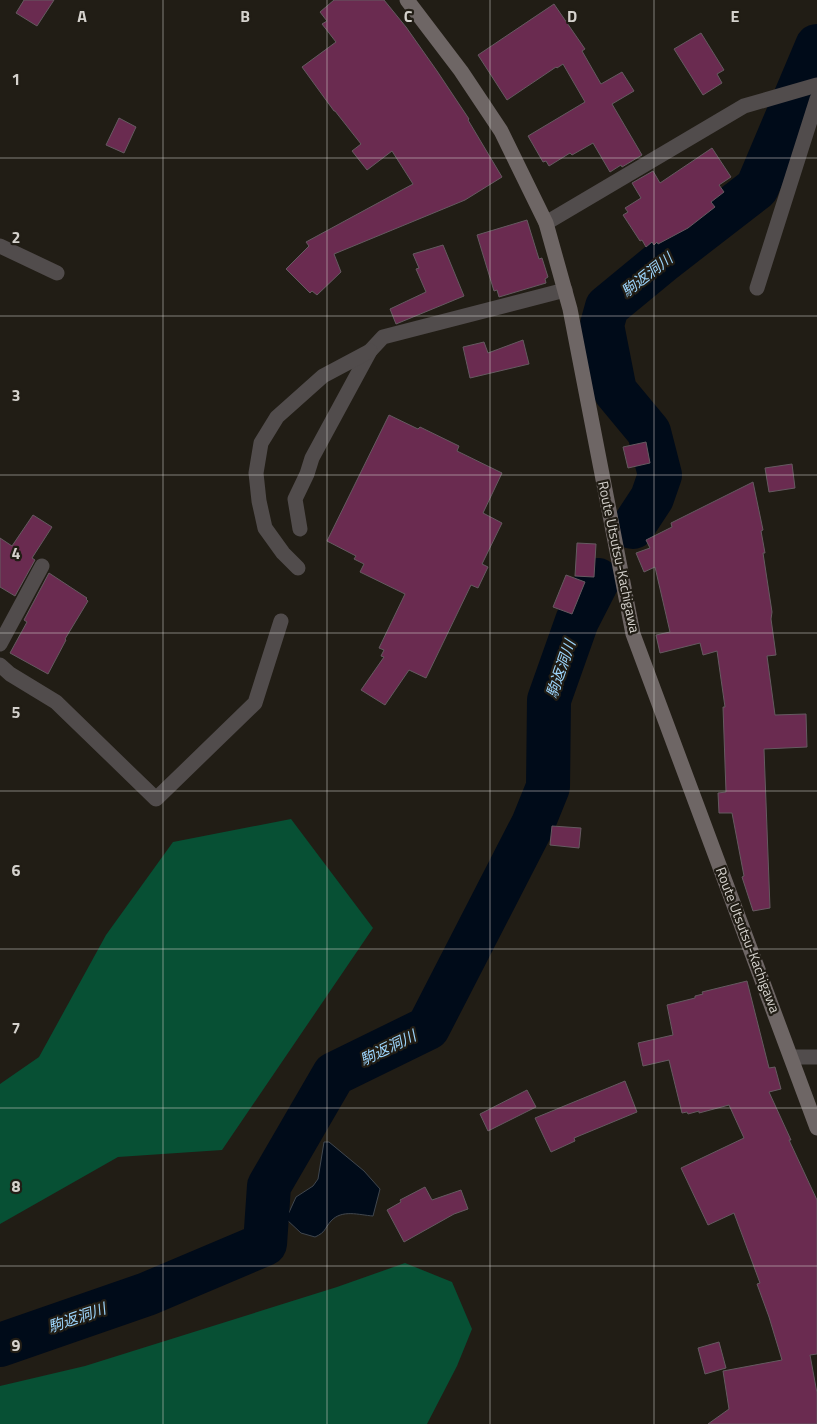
<svg xmlns="http://www.w3.org/2000/svg" width="817" height="1424" viewBox="0 0 817 1424" font-family="'Titillium Web','Noto Sans JP',sans-serif">
	<style>
		.forest { fill: #075034 }
		.water { fill: #000b19; stroke: #40474f }
		.lines { fill: none; stroke-linecap: round; stroke-linejoin: round }
		.river { stroke: #000b19; stroke-width: 44 }
		.building { fill: #6a2b50; stroke: #655a60 }
		.street { stroke: #514c4c; stroke-width: 15 }
		.secondary { stroke: #6e6665; stroke-width: 15 }
		.grid { fill: none; stroke: #d5d2cd; stroke-width: 1; stroke-opacity: 0.55 }
		.labels { text-anchor: middle; stroke-width: 4.5; stroke-linejoin: round; paint-order: stroke }
		.street-label { font-size: 14px; fill: #d5d2cd; stroke: #211d15 }
		.water-label { font-size: 15px; font-style: italic; fill: #9cd4fb; stroke: #211d15 }
		.grid-label { font-size: 16px; text-anchor: middle; font-weight: bold; fill: #d5d2cd; stroke: #211d15; stroke-width: 4.5; stroke-linejoin: round; paint-order: stroke }
	</style>
	<rect width="100%" height="100%" fill="#211d15"/>
	<g class="forest">
		<path d="M 291,819 L 373,928 L 222,1150 L 118,1157 L 0,1224 L 0,1084 L 39,1057 L 106,935 L 173,842 Z"/>
		<path d="M 405,1263 L 452,1282 L 472,1329 L 457,1366 L 427,1424 L 0,1424 L 0,1386 L 85,1366 L 337,1287 Z"/>
	</g>
	<path class="water" d="M 324,1142 L 329,1142 L 364,1171 L 380,1189 L 373,1216 C 359,1215 342,1209 331,1221 C 324,1229 326,1232 315,1237 L 301,1233 L 286,1219 L 296,1197 L 313,1186 L 318,1179 Z"/>
	<g class="lines">
		<g class="river">
			<path d="M 633,527 L 652,498 L 660,475 L 649,432 L 615,391 L 602,325 L 607,307 L 664,260 L 757,188 L 817,46"/>
			<path d="M 0,1345 L 147,1294 L 265,1244 L 269,1186 L 334,1074 L 428,1028 L 533,824 L 548,787 L 549,700 L 577,621 L 598,580"/>
		</g>
	</g>
	<g class="building">
		<path d="M 24,0 L 54,0 L 37,26 L 16,13 Z"/>
		<path d="M 334,0 L 384,0 L 406,27 L 437,71 L 469,119 L 468,120 L 502,177 L 465,200 L 334,254 L 341,272 L 317,295 L 312,291 L 310,293 L 286,269 L 309,246 L 306,242 L 413,184 L 392,151 L 367,170 L 352,151 L 361,144 L 335,111 L 334,111 L 302,67 L 336,42 L 322,24 L 327,21 L 320,12 Z"/>
		<path d="M 554,4 L 585,49 L 582,51 L 601,84 L 622,72 L 634,91 L 612,104 L 642,155 L 622,167 L 621,165 L 610,172 L 593,143 L 572,155 L 570,153 L 549,166 L 546,161 L 543,162 L 528,136 L 585,102 L 563,64 L 557,68 L 556,67 L 507,100 L 478,55 Z"/>
		<path d="M 701,33 L 724,70 L 717,74 L 722,83 L 703,95 L 674,49 Z"/>
		<path d="M 119,118 L 136,127 L 124,153 L 106,145 Z"/>
		<path d="M 712,148 L 731,177 L 719,185 L 724,192 L 711,202 L 715,207 L 688,228 L 658,244 L 657,242 L 654,245 L 652,242 L 646,247 L 642,240 L 640,241 L 623,215 L 628,212 L 625,208 L 641,198 L 632,183 L 653,171 L 660,183 Z"/>
		<path d="M 527,220 L 539,259 L 542,258 L 548,277 L 545,279 L 546,283 L 499,297 L 497,290 L 494,291 L 477,235 Z"/>
		<path d="M 443,245 L 464,296 L 396,324 L 390,309 L 426,292 L 416,269 L 419,268 L 413,254 Z"/>
		<path d="M 523,340 L 529,364 L 470,378 L 463,347 L 484,342 L 488,353 Z"/>
		<path d="M 389,415 L 418,429 L 420,427 L 459,446 L 457,451 L 502,473 L 483,513 L 502,523 L 482,564 L 488,567 L 478,588 L 471,585 L 426,678 L 409,670 L 385,705 L 361,690 L 384,657 L 381,656 L 384,650 L 379,648 L 405,594 L 360,572 L 364,564 L 354,559 L 356,556 L 327,541 Z"/>
		<path d="M 646,442 L 650,463 L 628,468 L 623,447 Z"/>
		<path d="M 792,464 L 795,488 L 769,492 L 765,468 Z"/>
		<path d="M 753,482 L 763,530 L 761,531 L 765,553 L 763,553 L 772,612 L 771,619 L 776,655 L 767,656 L 775,715 L 806,714 L 807,747 L 764,749 L 770,908 L 753,911 L 742,877 L 744,876 L 732,813 L 719,813 L 718,793 L 726,792 L 723,707 L 725,707 L 717,651 L 703,655 L 700,643 L 660,653 L 656,635 L 670,632 L 655,567 L 644,572 L 636,553 L 650,548 L 646,540 L 672,527 L 671,523 Z"/>
		<path d="M 33,515 L 52,527 L 32,558 L 35,560 L 15,596 L 0,587 L 0,538 L 12,546 Z"/>
		<path d="M 577,543 L 596,544 L 594,577 L 575,576 Z"/>
		<path d="M 49,573 L 87,598 L 86,599 L 88,601 L 65,639 L 66,640 L 48,674 L 10,653 L 27,622 L 24,620 Z"/>
		<path d="M 566,575 L 585,582 L 572,614 L 553,607 Z"/>
		<path d="M 552,826 L 581,828 L 579,848 L 550,845 Z"/>
		<path d="M 747,981 L 769,1068 L 775,1067 L 781,1089 L 769,1092 L 791,1140 L 789,1140 L 817,1200 L 817,1354 L 810,1355 L 817,1393 L 817,1424 L 708,1424 L 729,1409 L 723,1371 L 782,1360 L 769,1317 L 757,1284 L 760,1283 L 734,1213 L 708,1225 L 681,1168 L 744,1138 L 729,1105 L 699,1113 L 699,1111 L 688,1114 L 687,1112 L 682,1113 L 669,1060 L 643,1066 L 638,1043 L 673,1035 L 667,1005 L 695,998 L 695,996 L 703,994 L 702,992 Z"/>
		<path d="M 625,1081 L 637,1112 L 574,1138 L 575,1141 L 551,1152 L 535,1118 Z"/>
		<path d="M 527,1090 L 536,1107 L 488,1131 L 480,1114 Z"/>
		<path d="M 425,1187 L 432,1200 L 461,1190 L 468,1209 L 454,1214 L 404,1242 L 387,1210 L 401,1202 L 400,1200 Z"/>
		<path d="M 719,1342 L 726,1368 L 705,1374 L 698,1348 Z"/>
	</g>
	<g class="lines">
		<g class="street">
			<path d="M 546,223 L 744,106 L 817,85"/>
			<path d="M 0,246 L 57,273"/>
			<path d="M 757,288 L 817,99"/>
			<path d="M 300,529 L 295,499 L 307,474 L 312,458 L 370,351 L 383,337 L 565,290"/>
			<path d="M 298,568 L 283,553 L 265,528 L 259,501 L 256,473 L 261,443 L 277,417 L 323,376 L 370,351"/>
			<path d="M 0,644 L 42,566"/>
			<path d="M 0,665 L 10,674 L 56,702 L 156,799 L 255,703 L 281,621"/>
			<path d="M 792,1057 L 817,1057"/>
		</g>
		<path class="secondary" d="M 407,0 L 461,71 L 501,131 L 546,223 L 570,309 L 633,634 L 817,1128"/>
	</g>
	<path class="grid" d="M 163,0 L 163,1424M 327,0 L 327,1424M 490,0 L 490,1424M 654,0 L 654,1424M 0,158 L 817,158M 0,316 L 817,316M 0,475 L 817,475M 0,633 L 817,633M 0,791 L 817,791M 0,949 L 817,949M 0,1108 L 817,1108M 0,1266 L 817,1266"/>
	<g class="labels">
		<g class="street-label">
			<text transform="translate(619 557) rotate(78)" y="5">Route Utsutsu-Kachigawa</text>
			<text transform="translate(748 940) rotate(69)" y="5">Route Utsutsu-Kachigawa</text>
		</g>
		<g class="water-label">
			<text transform="translate(647 275) rotate(-38)" y="5">駒返洞川</text>
			<text transform="translate(561 669) rotate(-71)" y="5">駒返洞川</text>
			<text transform="translate(388 1048) rotate(-26)" y="5">駒返洞川</text>
			<text transform="translate(77 1318) rotate(-19)" y="5">駒返洞川</text>
		</g>
	</g>
	<g class="grid-label">
		<text x="82" y="22">A</text>
		<text x="245" y="22">B</text>
		<text x="408" y="22">C</text>
		<text x="572" y="22">D</text>
		<text x="735" y="22">E</text>
		<text x="16" y="85">1</text>
		<text x="16" y="243">2</text>
		<text x="16" y="401">3</text>
		<text x="16" y="559">4</text>
		<text x="16" y="718">5</text>
		<text x="16" y="876">6</text>
		<text x="16" y="1034">7</text>
		<text x="16" y="1192">8</text>
		<text x="16" y="1351">9</text>
	</g>
</svg>
